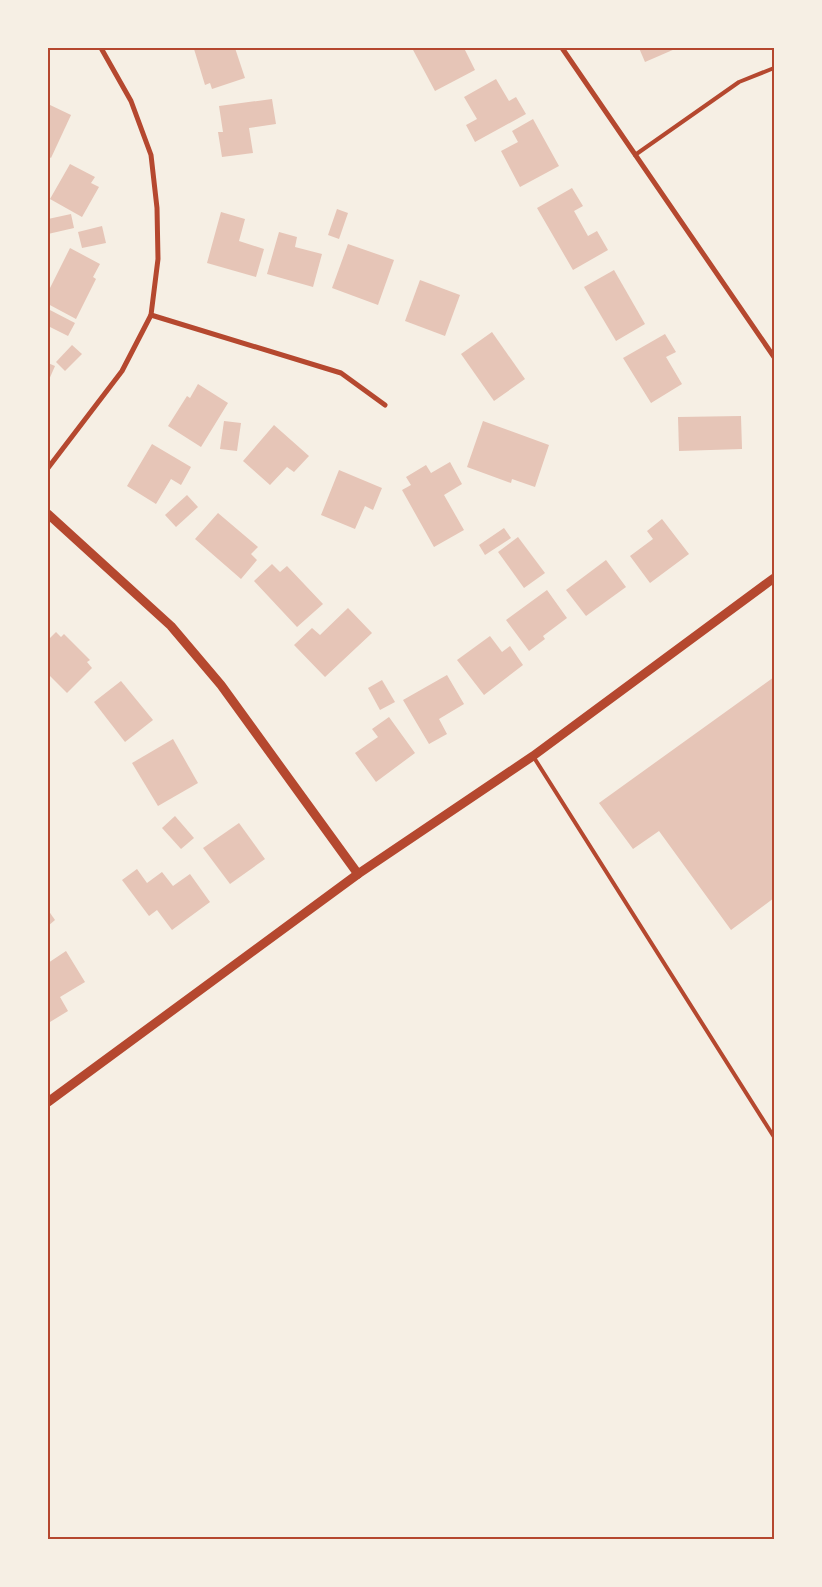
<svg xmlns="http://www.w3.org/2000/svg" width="822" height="1587" viewBox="0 0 822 1587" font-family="Barlow,sans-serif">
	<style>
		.building { fill: #e6c5b7 }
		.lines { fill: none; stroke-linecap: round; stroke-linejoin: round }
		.service { stroke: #b5482f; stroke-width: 4 }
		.minor { stroke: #b5482f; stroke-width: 5 }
		.tertiary { stroke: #b5482f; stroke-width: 9 }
		.neatline { fill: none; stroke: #b5482f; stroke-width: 2 }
	</style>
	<rect width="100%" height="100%" fill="#f6efe4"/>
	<g class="building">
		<path d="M 199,48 L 235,48 L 245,78 L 212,89 L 210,83 L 205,85 L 194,49 Z"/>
		<path d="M 412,48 L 464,48 L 475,70 L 435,91 Z"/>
		<path d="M 639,48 L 675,48 L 675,49 L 645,62 Z"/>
		<path d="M 496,79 L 509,101 L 516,97 L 526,114 L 475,142 L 466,125 L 477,119 L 464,97 Z"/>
		<path d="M 272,99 L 276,124 L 249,128 L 253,153 L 222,157 L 218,132 L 223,132 L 219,106 Z"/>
		<path d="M 48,104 L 71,115 L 51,158 L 48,156 Z"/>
		<path d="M 533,119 L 559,166 L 520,187 L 501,151 L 518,142 L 512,131 Z"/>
		<path d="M 70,164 L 95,177 L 91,183 L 99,187 L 82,217 L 50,199 Z"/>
		<path d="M 572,188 L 583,206 L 574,211 L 588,236 L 597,231 L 608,250 L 573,270 L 537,208 Z"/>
		<path d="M 337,209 L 348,213 L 339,239 L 328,235 Z"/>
		<path d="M 221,212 L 245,219 L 239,241 L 264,249 L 256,277 L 207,263 Z"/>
		<path d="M 71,214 L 74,228 L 48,234 L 48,219 Z"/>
		<path d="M 102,226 L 106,243 L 82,248 L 78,232 Z"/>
		<path d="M 279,232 L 297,237 L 295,247 L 322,254 L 313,287 L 267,274 Z"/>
		<path d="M 348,244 L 394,260 L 378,305 L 332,288 Z"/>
		<path d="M 70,248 L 100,264 L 93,277 L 96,279 L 76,319 L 48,304 L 48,292 Z"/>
		<path d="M 614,270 L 645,324 L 616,341 L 584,287 Z"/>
		<path d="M 420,280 L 460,295 L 445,336 L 405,321 Z"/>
		<path d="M 48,309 L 75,323 L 68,336 L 48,326 Z"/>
		<path d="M 492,332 L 525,379 L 494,401 L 461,354 Z"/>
		<path d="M 665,334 L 676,352 L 666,357 L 682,384 L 651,403 L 623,358 Z"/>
		<path d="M 72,345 L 82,354 L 65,371 L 56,362 Z"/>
		<path d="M 48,363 L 55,366 L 48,382 Z"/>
		<path d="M 198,384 L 228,403 L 201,447 L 168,426 L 187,396 L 190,398 Z"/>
		<path d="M 741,416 L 742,449 L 679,451 L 678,417 Z"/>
		<path d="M 224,421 L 241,423 L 237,451 L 220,449 Z"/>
		<path d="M 483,421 L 549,445 L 535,487 L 512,479 L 511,483 L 467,467 Z"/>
		<path d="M 274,425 L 309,456 L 294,472 L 287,467 L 270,485 L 243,461 Z"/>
		<path d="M 152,444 L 191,467 L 181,485 L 171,479 L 156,504 L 127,486 Z"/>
		<path d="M 450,462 L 462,484 L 444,495 L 464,530 L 434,547 L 402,490 L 411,485 L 406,477 L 426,465 L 431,473 Z"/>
		<path d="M 339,470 L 382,488 L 373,510 L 365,506 L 355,529 L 321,515 Z"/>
		<path d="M 187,495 L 198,507 L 176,527 L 165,515 Z"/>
		<path d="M 218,513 L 258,547 L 251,554 L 257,560 L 241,579 L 195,539 Z"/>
		<path d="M 662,519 L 689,554 L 650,583 L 630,556 L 653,539 L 647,531 Z"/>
		<path d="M 504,528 L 511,538 L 485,555 L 479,545 Z"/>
		<path d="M 518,537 L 545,573 L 524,588 L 498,552 Z"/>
		<path d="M 606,560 L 626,587 L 586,616 L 566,590 Z"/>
		<path d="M 272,564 L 280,572 L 287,566 L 323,604 L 297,627 L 254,581 Z"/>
		<path d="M 547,590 L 567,618 L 543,636 L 545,639 L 529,651 L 506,620 Z"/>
		<path d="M 348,608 L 372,633 L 325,677 L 294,645 L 312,628 L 320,635 Z"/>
		<path d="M 56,632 L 61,637 L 64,634 L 90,660 L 87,662 L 92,668 L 67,693 L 48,674 L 48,640 Z"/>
		<path d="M 490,636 L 502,652 L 510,646 L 523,665 L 484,695 L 457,660 Z"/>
		<path d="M 447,675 L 464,704 L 439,719 L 447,734 L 429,744 L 403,700 Z"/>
		<path d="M 774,677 L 774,898 L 731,930 L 659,831 L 633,849 L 599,803 Z"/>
		<path d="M 382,680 L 395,702 L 380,710 L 368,688 Z"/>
		<path d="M 121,681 L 153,720 L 125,742 L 94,702 Z"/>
		<path d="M 389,717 L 415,753 L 376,782 L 355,753 L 378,737 L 372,729 Z"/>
		<path d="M 173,739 L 198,783 L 158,806 L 132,763 Z"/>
		<path d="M 175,816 L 194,838 L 181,849 L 162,828 Z"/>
		<path d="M 239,823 L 265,859 L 230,884 L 203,848 Z"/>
		<path d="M 137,869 L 147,883 L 162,872 L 173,886 L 190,874 L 210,902 L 172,930 L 157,910 L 149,916 L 122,880 Z"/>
		<path d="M 48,910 L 55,920 L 48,926 Z"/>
		<path d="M 66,951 L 85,982 L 60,997 L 68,1011 L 50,1022 L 48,1018 L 48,963 Z"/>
	</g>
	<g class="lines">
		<g class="service">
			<path d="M 635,155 L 739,82 L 774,68"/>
			<path d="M 533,756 L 774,1137"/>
		</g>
		<g class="minor">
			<path d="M 562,48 L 774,357"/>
			<path d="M 151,315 L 341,373 L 385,405"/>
			<path d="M 48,468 L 122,371 L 151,315 L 158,259 L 157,208 L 151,155 L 131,101 L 101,48"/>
		</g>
		<g class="tertiary">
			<path d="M 48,514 L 171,626 L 221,685 L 358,874"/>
			<path d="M 48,1102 L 358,874 L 533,756 L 774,578"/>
		</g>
	</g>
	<rect width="822" height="1587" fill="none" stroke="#f6efe4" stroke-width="98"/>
	<rect x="49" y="49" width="724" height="1489" class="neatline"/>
</svg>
